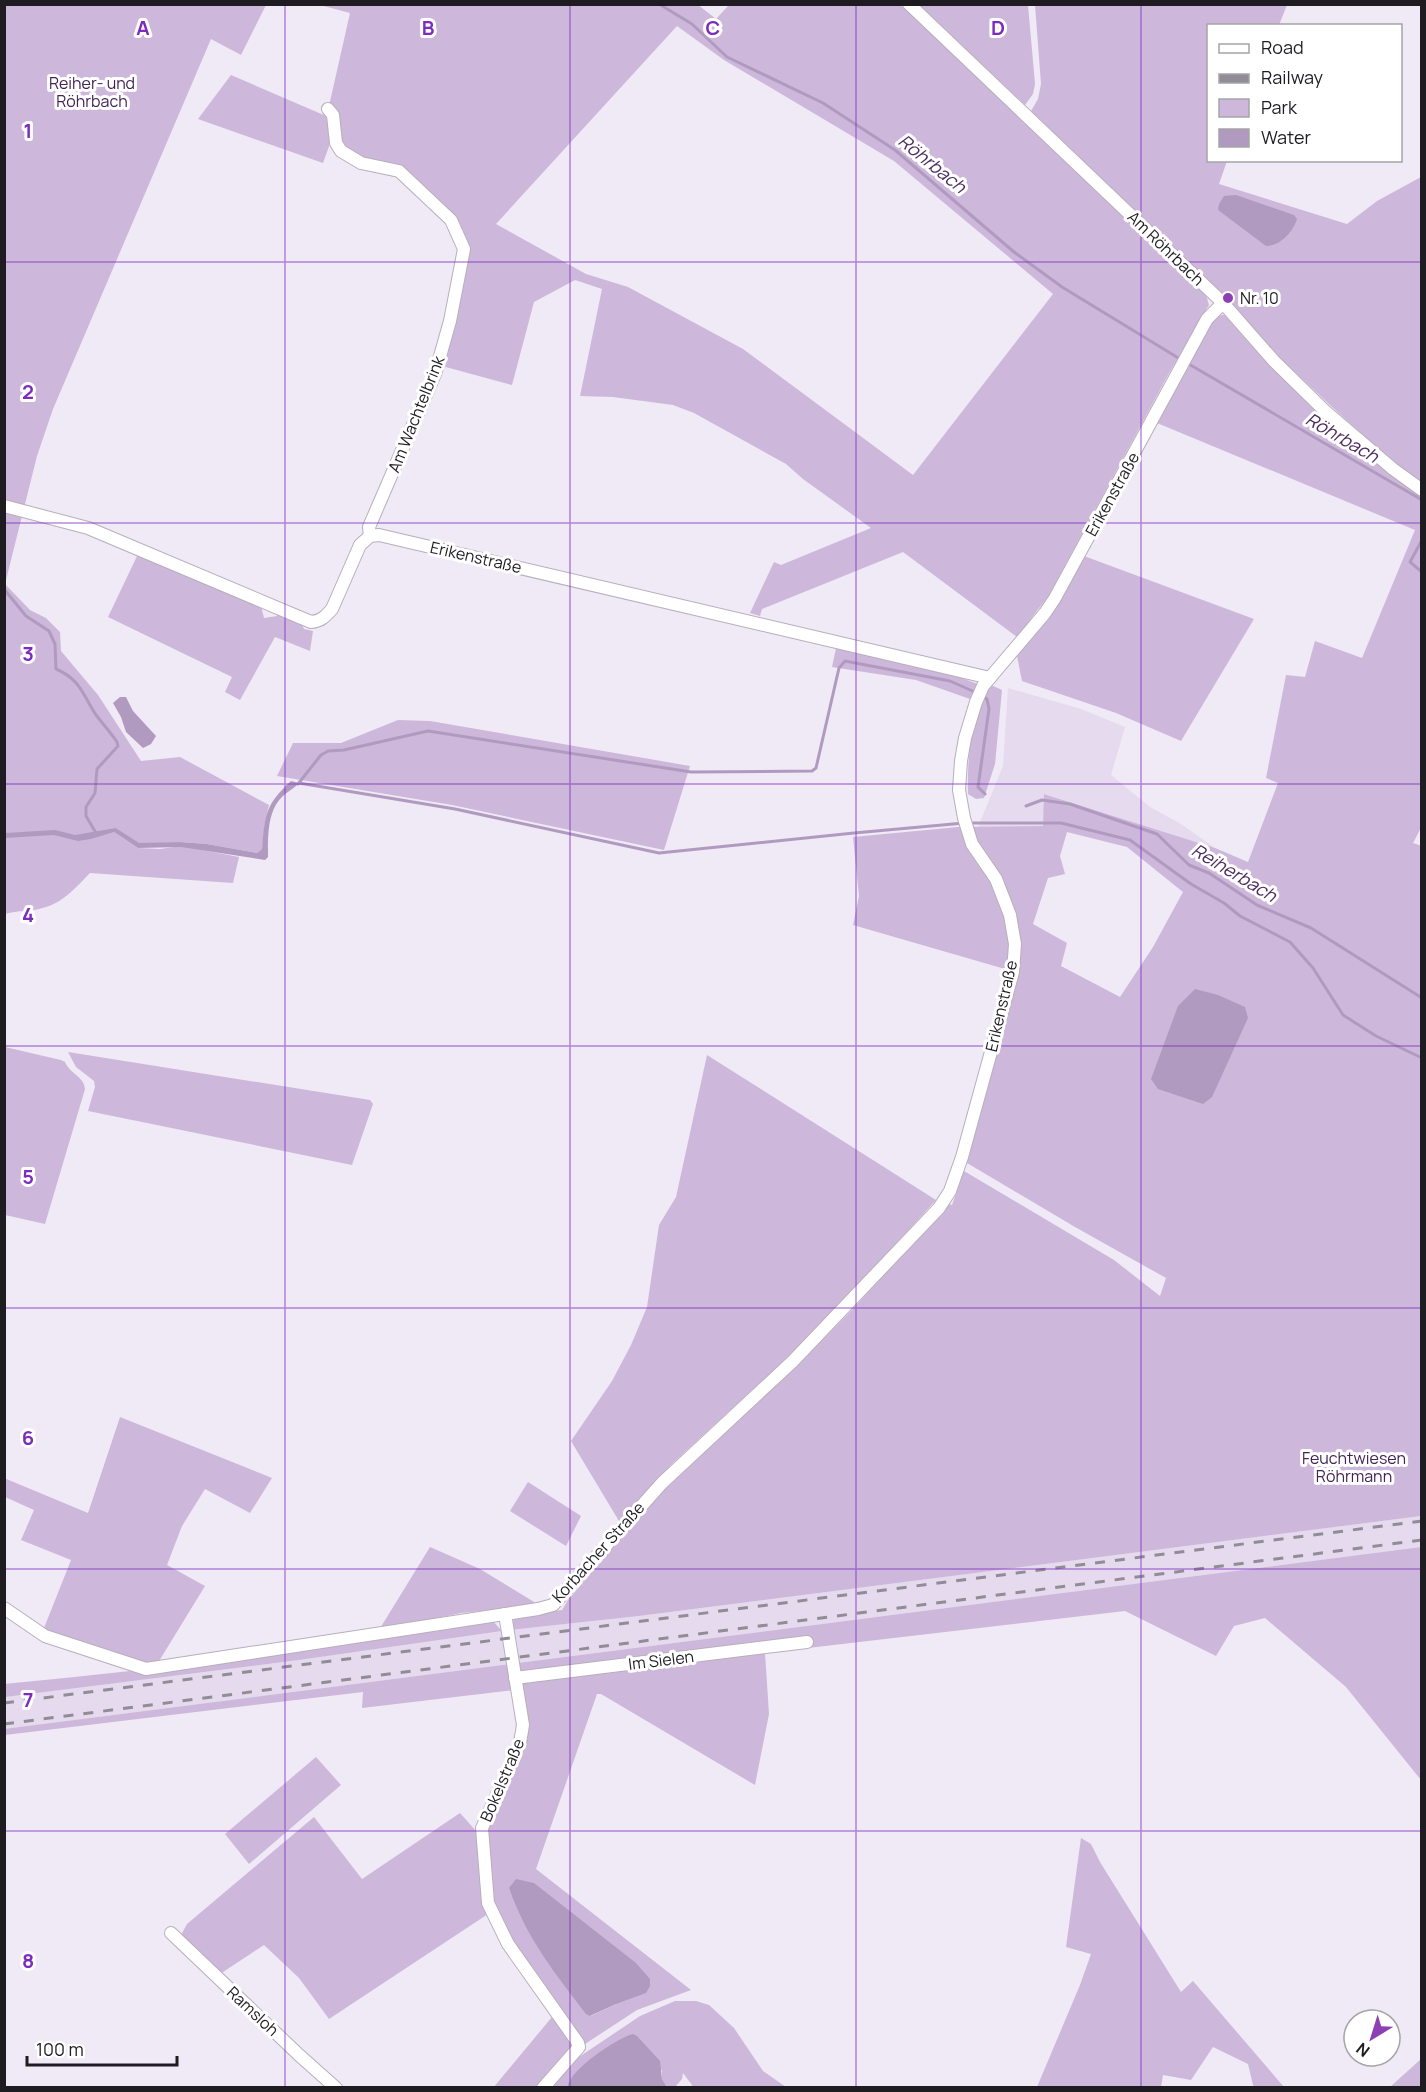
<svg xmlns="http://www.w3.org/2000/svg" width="1426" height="2092" viewBox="0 0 1426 2092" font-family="Manrope,sans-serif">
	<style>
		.built { fill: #e6daee }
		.green { fill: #cdb8db; fill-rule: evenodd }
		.water { fill: #b19ac0 }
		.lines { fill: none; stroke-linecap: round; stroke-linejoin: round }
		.stream { stroke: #b19ac0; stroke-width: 3 }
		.street-casing { stroke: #b7afbb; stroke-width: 14 }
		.street { stroke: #fff; stroke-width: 12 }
		.rail { stroke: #918d96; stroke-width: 3; stroke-dasharray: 10 10; stroke-linecap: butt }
		.grid { fill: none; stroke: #7b2cbf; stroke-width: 1.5; stroke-opacity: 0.55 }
		.poi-dot { fill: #8b41b3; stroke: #fff; stroke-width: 2 }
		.labels { text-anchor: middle; stroke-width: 6; stroke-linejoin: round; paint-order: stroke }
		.park-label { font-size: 16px; fill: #422354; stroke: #fff }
		.street-label { font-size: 16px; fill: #1e1c20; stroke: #fff }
		.poi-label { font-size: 16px; fill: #1e1c20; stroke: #fff; text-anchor: start }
		.water-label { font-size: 18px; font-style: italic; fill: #4c2c5e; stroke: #fff }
		.grid-label { font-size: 20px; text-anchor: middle; font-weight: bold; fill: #7b2cbf; stroke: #fff; stroke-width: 6; stroke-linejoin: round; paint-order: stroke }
	</style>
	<rect width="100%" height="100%" fill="#f0e9f6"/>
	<g class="built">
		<path d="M 1008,688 L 1081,709 L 1125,727 L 1111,775 L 1150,807 L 1181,824 L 1215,848 L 1045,794 L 1043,826 L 978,827 L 1003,766 Z"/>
		<path d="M 1421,1516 L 1421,1547 L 5,1729 L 4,1697 L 299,1660 L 502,1631 L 639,1616 Z"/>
	</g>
	<g class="green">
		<path d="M 697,4 L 716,19 L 729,5 L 901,5 L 1205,291 L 1209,305 L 1168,375 L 1049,595 L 1017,637 L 903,552 L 762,609 L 760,616 L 750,613 L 774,562 L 781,565 L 871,528 L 803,479 L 786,464 L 694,413 L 673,405 L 613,397 L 580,396 L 602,289 L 575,280 L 534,302 L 512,385 L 442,366 L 464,284 L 469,249 L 401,168 L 363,160 L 343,149 L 329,106 L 350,13 L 320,5 ZM 677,26 L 724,60 L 894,161 L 1053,294 L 913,475 L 743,349 L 628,287 L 586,274 L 496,224 Z"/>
		<path d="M 4,5 L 266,5 L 241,55 L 211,39 L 53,409 L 37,456 L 5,584 L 30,610 L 46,618 L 60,632 L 61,651 L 98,695 L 141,761 L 180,757 L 269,805 L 265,822 L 262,849 L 257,853 L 207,844 L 180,842 L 139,844 L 116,828 L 114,832 L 138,848 L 160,849 L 181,846 L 239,857 L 233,883 L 90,873 C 78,885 64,902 46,907 C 32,912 18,910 5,914 Z"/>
		<path d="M 919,5 L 1028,5 L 1035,84 L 1033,94 L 1025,105 Z"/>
		<path d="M 1035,5 L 1287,5 L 1279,25 L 1208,26 L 1208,160 L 1227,161 L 1219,184 L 1347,224 L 1377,201 L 1421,177 L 1421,484 L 1396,465 L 1331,406 L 1279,357 L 1219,292 L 1031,111 L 1038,99 L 1041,84 Z"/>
		<path d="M 231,75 L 326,116 L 332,138 L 323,163 L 198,119 Z"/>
		<path d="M 1226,314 L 1271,367 L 1323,417 L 1421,496 L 1422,826 L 1413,843 L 1422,846 L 1421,1516 L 639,1616 L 510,1630 L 514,1619 L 522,1615 L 562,1610 L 568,1600 L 663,1489 L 798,1364 L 851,1311 L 949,1204 L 952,1205 L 964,1171 L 1114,1260 L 1160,1296 L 1166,1278 L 1075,1227 L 967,1163 L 1019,973 L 853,925 L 859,896 L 853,837 L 958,827 L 1043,826 L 1044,794 L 1215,848 L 1248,862 L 1278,783 L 1266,778 L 1286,675 L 1305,677 L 1315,641 L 1362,658 L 1415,530 L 1157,423 L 1215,317 ZM 1067,832 L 1127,847 L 1183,892 L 1153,947 L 1120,997 L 1061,966 L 1067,943 L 1033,924 L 1048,878 L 1065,874 L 1060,856 Z"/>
		<path d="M 139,552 L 261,606 L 264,618 L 277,616 L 278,613 L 302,624 L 304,629 L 313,631 L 310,651 L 275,637 L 240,700 L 225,692 L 232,677 L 108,617 Z"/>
		<path d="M 1084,556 L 1254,619 L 1181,741 L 1116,713 L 1022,681 L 1017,656 L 1059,604 Z"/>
		<path d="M 836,648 L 950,674 L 978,684 L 970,699 L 916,680 L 832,667 Z"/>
		<path d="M 991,685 L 1002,690 L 995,764 L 984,798 L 976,799 L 968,794 C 967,752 971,721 991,685 Z"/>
		<path d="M 398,720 L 430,721 L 690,766 L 664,850 L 452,805 L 277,776 L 293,743 L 341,743 Z"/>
		<path d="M 5,1047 L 61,1060 L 65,1062 C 70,1074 84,1076 85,1089 L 45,1224 L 5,1215 Z"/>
		<path d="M 68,1052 L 370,1100 L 373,1104 L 352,1165 L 88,1111 L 95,1087 L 94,1081 L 76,1067 Z"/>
		<path d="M 707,1055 L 936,1200 L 842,1303 L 789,1356 L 674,1462 L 619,1521 L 571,1441 L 612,1381 L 631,1345 L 647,1307 L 659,1225 L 676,1197 Z"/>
		<path d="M 120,1417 L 272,1478 L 250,1513 L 205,1489 L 182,1526 L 167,1565 L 205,1586 L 156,1666 L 57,1635 L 44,1628 L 71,1560 L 21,1540 L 34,1510 L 5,1497 L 4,1478 L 88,1513 Z"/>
		<path d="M 528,1482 L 581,1516 L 566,1546 L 510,1511 Z"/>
		<path d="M 430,1547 L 480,1569 L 539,1605 L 461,1613 L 379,1630 Z"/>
		<path d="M 1421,1547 L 1421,1780 L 1346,1687 L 1265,1618 L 1234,1626 L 1216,1656 L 1125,1611 L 765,1653 L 769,1714 L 755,1785 L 601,1694 L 597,1694 L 536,1869 L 691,1990 L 637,2010 L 585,2044 L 527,1965 L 503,1926 L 493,1901 L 487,1829 L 522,1752 L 523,1689 L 362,1708 L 363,1692 L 5,1735 L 4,1729 ZM 509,1888 L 616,2004 L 591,2016 C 557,1977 526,1937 509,1888 Z"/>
		<path d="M 492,1620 L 502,1631 L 299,1660 L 5,1697 L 4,1684 C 168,1668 330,1649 492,1620 Z"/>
		<path d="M 316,1757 L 341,1785 L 249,1864 L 225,1834 Z"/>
		<path d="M 460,1813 L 476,1831 L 482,1897 L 488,1914 L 329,2019 L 299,1978 L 264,1945 L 220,1974 L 181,1935 L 187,1924 L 314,1817 L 362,1879 Z"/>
		<path d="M 1081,1838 L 1091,1844 L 1100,1862 L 1181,1992 L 1193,1981 L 1284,2087 L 1255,2087 L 1253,2085 L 1248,2064 L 1213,2047 L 1191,2080 L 1163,2075 L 1161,2087 L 1037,2087 L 1080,1985 L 1091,1954 L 1066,1947 Z"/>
		<path d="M 675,2001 L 696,2001 L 709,2005 L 734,2028 L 763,2071 L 786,2087 L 691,2087 L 692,2085 L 683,2073 L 682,2079 L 675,2087 L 667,2087 L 662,2079 L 662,2070 L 568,2087 L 551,2088 L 579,2057 L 640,2016 Z"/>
		<path d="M 552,2017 L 570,2042 L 571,2048 L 536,2087 L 493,2088 Z"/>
		<path d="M 1421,2059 L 1421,2087 L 1390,2087 Z"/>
	</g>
	<g class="water">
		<path d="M 1236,195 L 1294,215 L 1297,219 C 1293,232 1280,246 1266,246 L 1218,210 L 1219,204 L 1224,196 Z"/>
		<path d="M 120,697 L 126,697 L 133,711 L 156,736 L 151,744 L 143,748 L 126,732 L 121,717 L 113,703 Z"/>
		<path d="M 291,781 L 299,783 C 294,789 286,792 281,798 C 267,813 268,838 268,857 L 265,860 L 181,847 L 138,848 L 114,832 L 91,839 L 78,841 L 54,835 L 5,838 L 5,833 L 55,830 L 75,835 L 116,828 L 139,843 L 180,842 L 207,844 L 257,853 L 262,849 C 265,815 265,805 291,781 Z"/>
		<path d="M 1195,989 L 1218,995 L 1245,1007 L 1248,1018 L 1212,1097 L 1203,1104 L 1158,1089 L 1151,1079 L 1178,1006 Z"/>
		<path d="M 516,1879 L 534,1883 L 636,1963 L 650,1979 L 650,1986 L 646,1993 L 616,2004 L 590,2016 L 586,2014 C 556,1975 525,1936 509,1888 Z"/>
		<path d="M 633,2034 L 637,2036 L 660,2061 L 662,2079 L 667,2087 L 568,2087 C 568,2071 617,2038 633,2034 Z"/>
	</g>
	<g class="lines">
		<g class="stream">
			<path d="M 659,4 L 692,24 L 727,57 L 823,103 L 895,150 L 1014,252 L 1062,287 L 1180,359"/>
			<path d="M 1187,363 L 1422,500"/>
			<path d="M 1422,540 L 1410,562 L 1422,572"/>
			<path d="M 4,589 L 26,616 L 49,631 L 55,644 L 56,669 C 80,679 83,695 96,715 C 103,724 111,733 117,742 L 118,746 L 97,769 L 95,793 L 86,807 L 86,816 L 96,833"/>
			<path d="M 983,696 L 987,699 L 989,709 L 978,787 L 985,794"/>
			<path d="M 299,783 L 455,809 L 659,853 L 854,833 L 964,823"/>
			<path d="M 298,784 L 321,755 L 328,751 L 344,750 L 428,731 L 691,772 L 812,771 L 816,768 L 839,668 L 845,661 L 950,681 L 977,693"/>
			<path d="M 1026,806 L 1042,800 L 1070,804 L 1157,834 L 1189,865 L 1209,873 L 1257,905 L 1311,928 L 1422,998"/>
			<path d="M 970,823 L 1061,823 L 1130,840 L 1191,884 L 1224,903 L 1240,916 L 1290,942 L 1313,968 L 1343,1015 L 1376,1036 L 1422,1058"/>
		</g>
		<defs>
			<g id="street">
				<path d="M 909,4 L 1223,303 L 1274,361 L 1325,411 L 1393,469 L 1422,490"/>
				<path d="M 328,109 L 333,115 L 336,143 L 341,151 L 361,163 L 399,171 L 451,220 L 464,249 L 450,321 L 435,374 L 369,527 L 370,536"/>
				<path d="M 4,506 L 88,528 L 311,622 C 321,621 325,617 332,609 L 360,545 L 370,536 L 379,535 L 990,678"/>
				<path d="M 4,1608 L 45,1636 L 146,1669 L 538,1609 L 553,1605 L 662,1483 L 793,1361 L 939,1208 L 950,1191 L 962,1157 L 1013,972 L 1015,944 L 1010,915 L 996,879 L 972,844 L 964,818 L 959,790 L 961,761 L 965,738 L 976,702 L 983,686 L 1045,613 L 1055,598 L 1207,319 L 1223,303"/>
				<path d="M 505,1614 L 523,1725 L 520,1743 L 482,1828 L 488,1903 L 508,1944 L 578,2043 L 579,2047 L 543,2088"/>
				<path d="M 515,1678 L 807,1642"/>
				<path d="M 171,1933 L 299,2055 L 336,2088"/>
			</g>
		</defs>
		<use href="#street" class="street-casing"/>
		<use href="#street" class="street"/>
		<g class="rail">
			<path d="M 4,1703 L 1422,1521"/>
			<path d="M 4,1724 L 1422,1540"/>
		</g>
	</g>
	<path class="grid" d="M 285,4 L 285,2088M 570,4 L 570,2088M 856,4 L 856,2088M 1141,4 L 1141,2088M 4,262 L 1422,262M 4,523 L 1422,523M 4,784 L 1422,784M 4,1046 L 1422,1046M 4,1308 L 1422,1308M 4,1569 L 1422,1569M 4,1831 L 1422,1831"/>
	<circle class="poi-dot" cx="1228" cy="298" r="6"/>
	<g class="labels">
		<g class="park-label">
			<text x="92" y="89">Reiher- und<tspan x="92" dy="18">Röhrbach</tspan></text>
			<text x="1354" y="1464">Feuchtwiesen<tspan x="1354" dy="18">Röhrmann</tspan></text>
		</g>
		<g class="street-label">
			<text transform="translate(1166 248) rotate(44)" y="6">Am Röhrbach</text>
			<text transform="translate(416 414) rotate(-68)" y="6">Am Wachtelbrink</text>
			<text transform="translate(1112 494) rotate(-61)" y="6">Erikenstraße</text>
			<text transform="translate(476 557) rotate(13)" y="6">Erikenstraße</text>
			<text transform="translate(1001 1006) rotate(-77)" y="6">Erikenstraße</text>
			<text transform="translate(598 1552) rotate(-48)" y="6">Korbacher Straße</text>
			<text transform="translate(661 1660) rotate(-7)" y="6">Im Sielen</text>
			<text transform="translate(502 1780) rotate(-67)" y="6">Bokelstraße</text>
			<text transform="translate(253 2011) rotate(43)" y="6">Ramsloh</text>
		</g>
		<g class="poi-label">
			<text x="1240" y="304">Nr. 10</text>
		</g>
		<g class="water-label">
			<text transform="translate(932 164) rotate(39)" y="6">Röhrbach</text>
			<text transform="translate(1342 438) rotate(30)" y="6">Röhrbach</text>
			<text transform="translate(1234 873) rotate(31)" y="6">Reiherbach</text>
		</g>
	</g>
	<g class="grid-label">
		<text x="143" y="35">A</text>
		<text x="428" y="35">B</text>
		<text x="713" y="35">C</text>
		<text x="998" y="35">D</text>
		<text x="28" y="138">1</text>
		<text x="28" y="399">2</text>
		<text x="28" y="661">3</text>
		<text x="28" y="922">4</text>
		<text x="28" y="1184">5</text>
		<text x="28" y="1445">6</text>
		<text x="28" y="1707">7</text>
		<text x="28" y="1968">8</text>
	</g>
	<rect width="1426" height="2092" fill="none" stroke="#1e1c20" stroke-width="12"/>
	<rect x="1207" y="24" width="195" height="138" fill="#ffffff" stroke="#a5a4a6" stroke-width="1.5"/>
	<rect x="1219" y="44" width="30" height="9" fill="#ffffff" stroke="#a5a4a6" stroke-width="1.5"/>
	<text x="1261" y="54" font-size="18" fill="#1e1c20">Road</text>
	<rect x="1219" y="74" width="30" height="9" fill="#918d96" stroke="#a5a4a6" stroke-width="1.5"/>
	<text x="1261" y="84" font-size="18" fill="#1e1c20">Railway</text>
	<rect x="1219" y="99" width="30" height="18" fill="#cdb8db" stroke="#a5a4a6" stroke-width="1.5"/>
	<text x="1261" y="114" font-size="18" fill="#1e1c20">Park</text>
	<rect x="1219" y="129" width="30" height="18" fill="#b19ac0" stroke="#a5a4a6" stroke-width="1.5"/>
	<text x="1261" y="144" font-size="18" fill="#1e1c20">Water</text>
	<g transform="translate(1372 2038) rotate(218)"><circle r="28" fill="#ffffff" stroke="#a5a4a6" stroke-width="1.5"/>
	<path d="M0-4.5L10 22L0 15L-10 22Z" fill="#8b41b3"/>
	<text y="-9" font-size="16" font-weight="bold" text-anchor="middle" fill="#1e1c20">N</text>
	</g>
	<path d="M27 2056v9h150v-9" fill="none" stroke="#1e1c20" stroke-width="3"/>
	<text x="36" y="2056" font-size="18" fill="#1e1c20" stroke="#ffffff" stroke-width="4.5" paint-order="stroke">100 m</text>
</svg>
